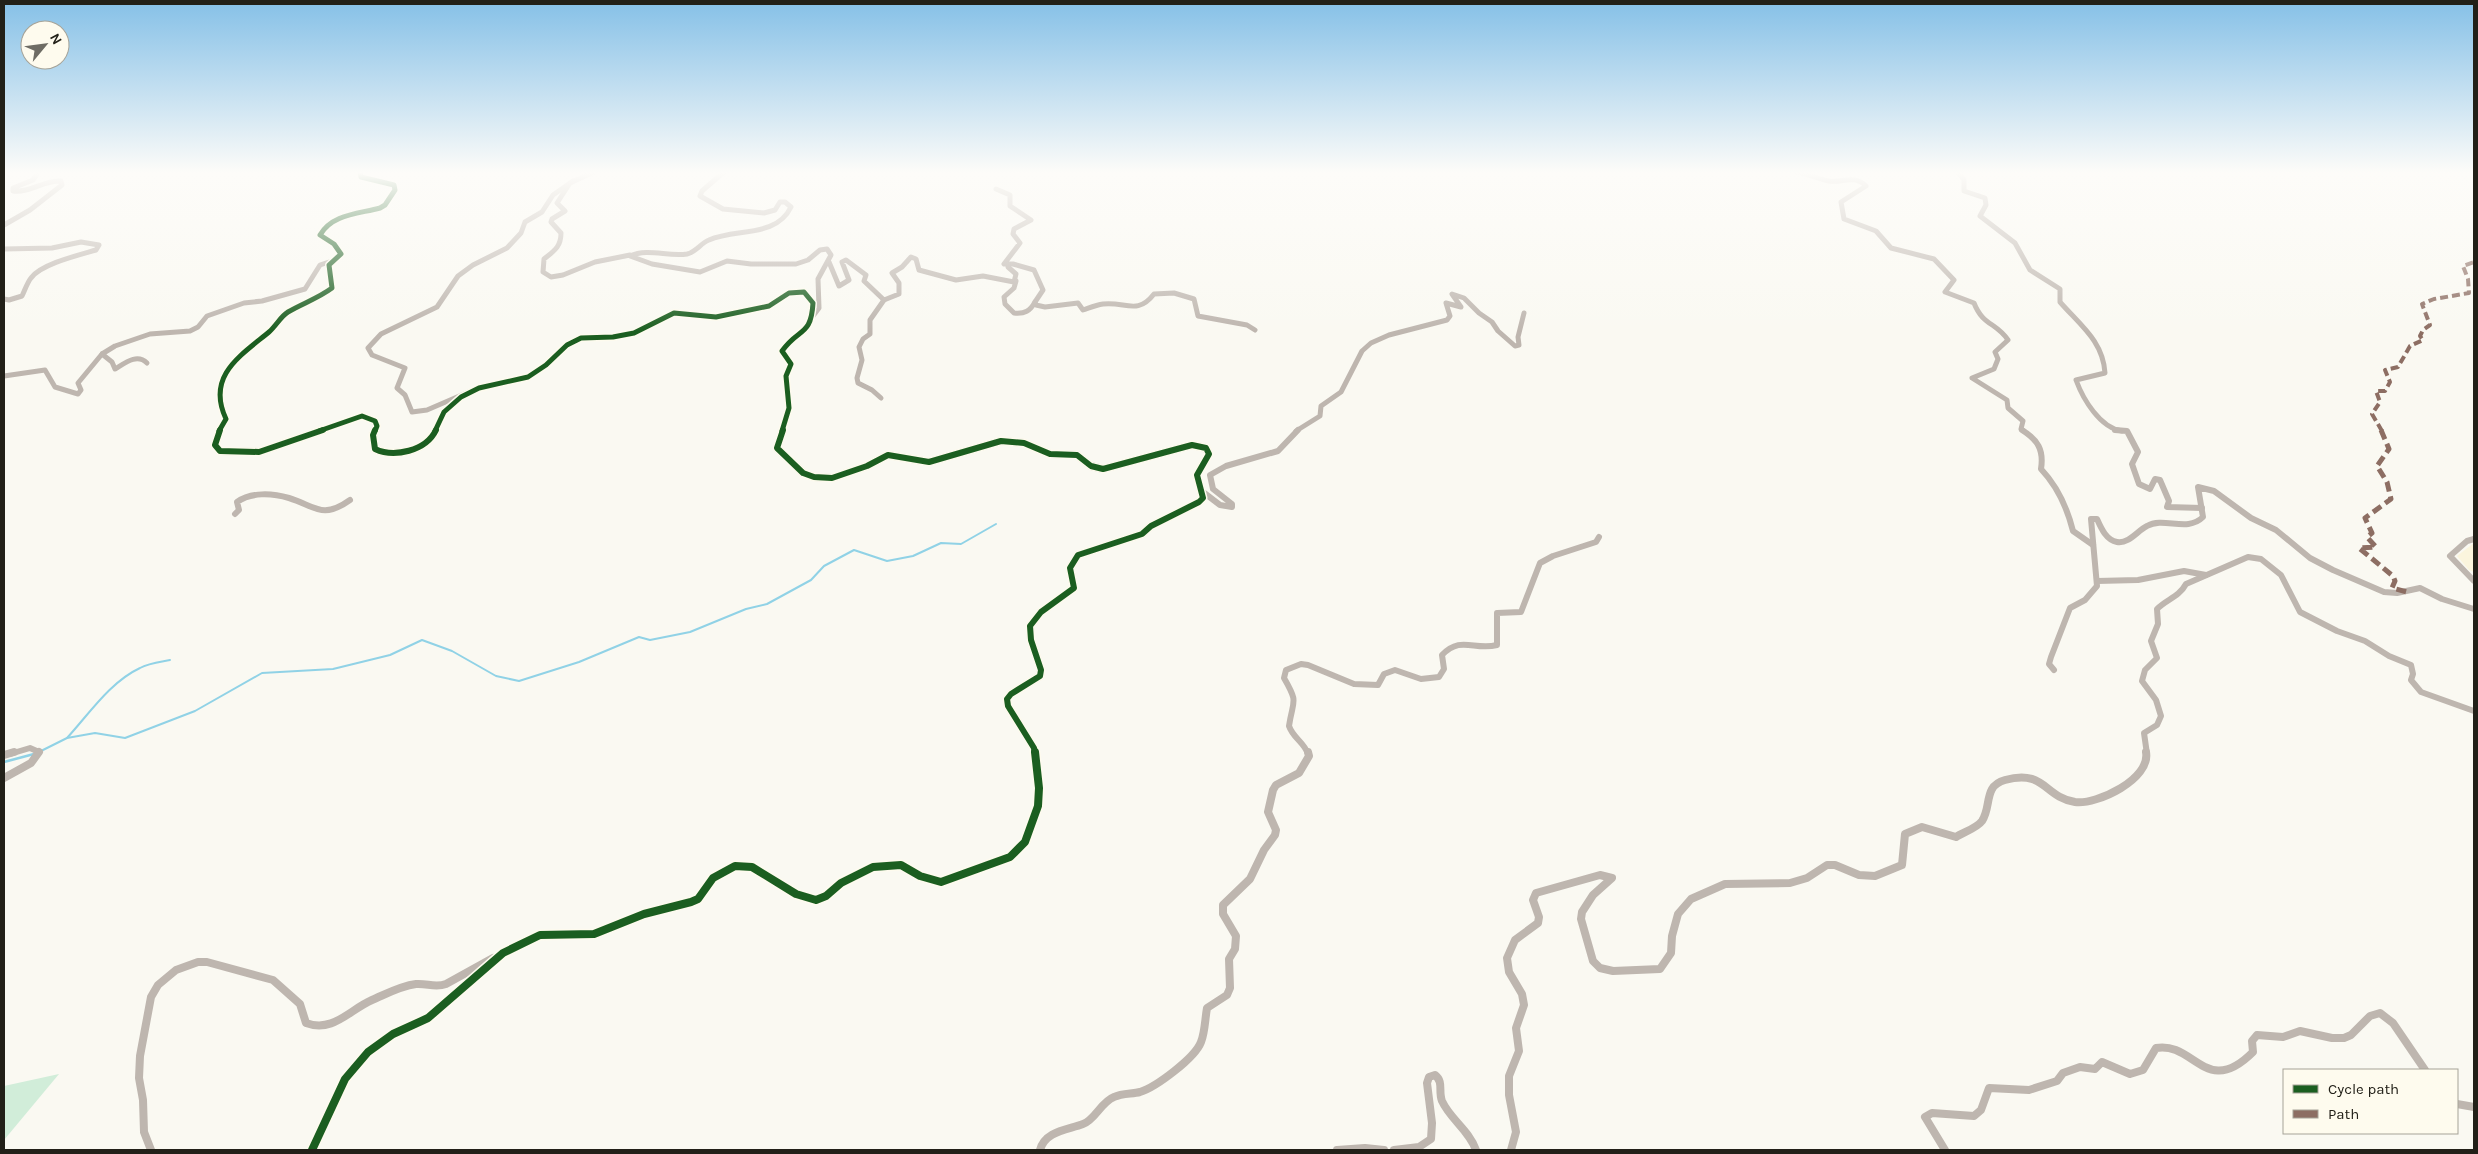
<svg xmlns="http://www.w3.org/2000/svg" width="2478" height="1154" viewBox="0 0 2478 1154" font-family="Karla,sans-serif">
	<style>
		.green { fill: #d1edd9 }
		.sand { fill: #fbf5dd }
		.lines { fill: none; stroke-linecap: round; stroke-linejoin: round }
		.stream-far1 { stroke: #90d2e6; stroke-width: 2 }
		.stream { stroke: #90d2e6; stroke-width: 2.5 }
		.minor-far2 { stroke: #beb6af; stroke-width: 5 }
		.minor-far1 { stroke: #beb6af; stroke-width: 6 }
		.minor { stroke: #beb6af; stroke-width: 8 }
		.tertiary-far2 { stroke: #beb6af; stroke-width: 6 }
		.tertiary-far1 { stroke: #beb6af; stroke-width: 8 }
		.tertiary { stroke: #beb6af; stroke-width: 9 }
		.quiet-far1 { stroke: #8d6e63; stroke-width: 4; stroke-dasharray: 8 4; stroke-linecap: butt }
		.quiet { stroke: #8d6e63; stroke-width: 5; stroke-dasharray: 10 5; stroke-linecap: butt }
		.cycleway-far2-casing { stroke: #fefbee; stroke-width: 8 }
		.cycleway-far1-casing { stroke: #fefbee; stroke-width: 9 }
		.cycleway-casing { stroke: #fefbee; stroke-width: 11 }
		.cycleway-far2 { stroke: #1b5e20; stroke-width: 5 }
		.cycleway-far1 { stroke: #1b5e20; stroke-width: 6 }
		.cycleway { stroke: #1b5e20; stroke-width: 8 }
	</style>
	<rect width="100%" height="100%" fill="#faf9f2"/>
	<path class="green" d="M 59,1074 L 4,1140 L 4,1086 Z"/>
	<path class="sand" d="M 2474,543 L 2474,572 L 2469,570 L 2457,556 Z"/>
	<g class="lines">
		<g class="stream-far1">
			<path d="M 67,738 C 89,714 110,682 140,668 C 149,663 160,662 170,660"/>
			<path d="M 41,751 L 67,738 L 95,733 L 125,738 L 195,711 L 262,673 L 333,669 L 390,655 L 422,640 L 452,651 L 496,676 L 519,681 L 579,662 L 639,637 L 650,640 L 690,632 L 746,609 L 767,604 L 811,580 L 824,566 L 854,550 L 887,561 L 913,556 L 941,543 L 961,544 L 996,524"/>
		</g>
		<path class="stream" d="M 4,762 L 34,754"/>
		<g class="minor-far2">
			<path d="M 596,171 L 570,183 L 557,203 L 565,211 L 552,219 L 551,222 L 561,233 C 561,247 554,251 544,259 L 543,272 L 551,277 L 563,275 L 595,262 L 630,255"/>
			<path d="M 725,171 L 702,191 L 700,196 L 723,209 L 764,213 L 775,210 L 780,202 L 785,202 L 791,207 C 776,238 736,228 709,240 C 701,243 696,252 687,254 C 668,257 648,248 630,256 L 652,264 L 700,272 L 727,261 L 751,264 L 796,264 L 808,260 L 820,250 L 827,249 L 831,255 L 818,279 L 819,308 L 813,316"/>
			<path d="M 1794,171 C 1806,173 1817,179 1829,181 C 1843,183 1854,174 1866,186 L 1841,202 L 1844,219 L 1876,231 L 1891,248 L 1934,259 L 1954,280 L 1945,292 L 1974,303 C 1983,326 1996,322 2008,340 L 1995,352 L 1998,359 L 1994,369 L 1972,378 L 2007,400 L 2008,408 L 2023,421 L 2021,429 L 2024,431"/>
			<path d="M 1957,171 L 1964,180 L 1964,191 L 1985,198 L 1986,205 L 1980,216 L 2015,243 L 2030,270 L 2060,289 L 2060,302 C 2080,325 2103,341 2105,373 L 2076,380 C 2083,399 2100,428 2122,431"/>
			<path d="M 996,189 L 1010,195 L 1010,206 L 1031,220 L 1014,229 L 1013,234 L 1020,243 L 1004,264 L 1013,264 L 1034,270 L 1043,290 L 1035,302 L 1036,305 L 1045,307 L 1078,303 L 1083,310 C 1089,308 1096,305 1103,304 C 1125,301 1137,316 1154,294 L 1174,293 L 1194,299 L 1198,316 L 1247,325 L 1255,330"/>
			<path d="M 4,225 L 30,210 L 62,185 L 61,181 C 44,180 30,193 13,191 L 13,188 L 33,180 L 39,171"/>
			<path d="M 4,249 L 52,248 L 81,242 L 99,245 L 96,250 C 79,255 41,264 31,278 C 27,283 25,290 22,296 L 9,300 L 4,299"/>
			<path d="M 829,262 L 839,286 L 849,280 L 842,262 L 846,260 L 866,275 L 864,281 L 884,300 L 899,294 L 899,283 L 892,273 L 902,267 L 911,257 L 916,259 L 919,270 L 956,280 L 983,276 L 1014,282 L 1016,274 L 1008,267 L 1008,264"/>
			<path d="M 1016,281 L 1014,288 L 1004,297 L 1005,304 L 1014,313 C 1025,314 1030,311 1035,302"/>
			<path d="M 102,354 L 112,362 L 115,369 C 125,363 137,353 147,363"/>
			<path d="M 4,376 L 45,370 L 55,387 L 78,394 L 81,390 L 78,383 L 102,354 L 115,346 L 150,334 L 190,331 L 198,327 L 207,316 L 244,303 L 262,301 L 305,289 L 320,265 L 335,260"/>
			<path d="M 471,391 L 427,410 L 412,412 L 405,395 L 397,388 L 405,368 L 372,355 L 368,348 L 381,334 L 437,307 L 458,276 L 473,265 L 507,248 L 521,233 L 525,222 L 542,212 L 553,195 L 573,181"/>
			<path d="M 881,398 L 872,390 L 858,383 L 857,378 L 862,360 L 859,347 L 863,339 L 870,334 L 870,320 L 884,300"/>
			<path d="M 1296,431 L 1320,416 L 1321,406 L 1341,392 L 1362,351 L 1371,343 L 1389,335 L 1447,320 L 1450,316 L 1446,303 L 1461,307 L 1452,294 L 1464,298 L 1479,313 L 1492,322 L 1498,331 L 1515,346 L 1519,345 L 1518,337 L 1524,313"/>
		</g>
		<g class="minor-far1">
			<path d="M 2022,430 C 2038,440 2044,450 2041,469 C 2058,487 2067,507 2073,531 L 2093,545"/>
			<path d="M 2115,430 L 2127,431 L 2138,452 L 2132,464 L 2139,484 L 2150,489 L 2155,479 L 2160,480 L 2169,501 L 2167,507 L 2202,508"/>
			<path d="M 1203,492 L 1220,505 L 1232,507 L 1232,504 L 1213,489 L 1210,475 L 1226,466 L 1278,451 L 1298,430"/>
			<path d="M 235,514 L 239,510 L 237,502 C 251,492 272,493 289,498 C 315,506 322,520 350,500"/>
			<path d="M 2474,539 L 2467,541 L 2450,556 L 2474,581"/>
			<path d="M 2097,581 L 2138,580 L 2184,571 L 2206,575"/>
			<path d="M 2054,670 L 2049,664 L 2051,657 L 2070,608 L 2085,600 L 2097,586 L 2091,519 L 2097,519 C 2101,528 2106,540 2117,542 C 2129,544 2137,531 2147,526 C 2164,516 2187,533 2203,517 L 2198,487 L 2214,491 L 2251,518 L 2276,530 L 2310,558 L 2333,570 L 2384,592 L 2397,593 L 2420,588 L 2442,599 L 2474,609"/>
			<path d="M 10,754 L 30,748 L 39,752 L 38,754"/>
			<path d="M 1308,754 C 1304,742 1293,738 1289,726 C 1293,699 1299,704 1284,678 L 1286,670 L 1301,664 L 1308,665 L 1354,684 L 1378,685 L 1384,674 L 1395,670 L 1421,679 L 1439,677 L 1444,669 L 1442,655 C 1461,635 1474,651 1497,645 L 1497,613 L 1521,612 L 1540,563 L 1553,556 L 1596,542 L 1599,537"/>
			<path d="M 2147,754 L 2144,733 L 2157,725 L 2161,716 L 2156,700 L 2142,681 L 2145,670 L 2157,658 L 2151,641 L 2158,624 L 2157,609 C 2167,599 2179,597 2186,584 L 2248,557 L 2261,559 L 2281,575 L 2300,612 L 2337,631 L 2365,641 L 2389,656 L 2411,665 L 2413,674 L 2411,680 L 2421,692 L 2474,711"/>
		</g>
		<g class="minor">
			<path d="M 4,755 L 14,752"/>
			<path d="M 4,778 L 31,763 L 39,752"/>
			<path d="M 2457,1104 L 2474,1107"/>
			<path d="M 151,1150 L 144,1132 L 143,1100 L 139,1078 L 140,1056 L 151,997 L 158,985 L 176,970 L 198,962 L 207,962 L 273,980 L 300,1004 L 306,1023 C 333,1033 349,1010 372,1000 C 386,994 400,986 416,984 C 427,983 435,988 446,984 L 493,958"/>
			<path d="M 1040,1150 C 1045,1131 1067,1130 1083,1124 C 1095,1120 1101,1102 1114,1097 C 1122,1093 1132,1094 1140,1092 C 1156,1087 1195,1058 1201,1042 C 1205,1032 1205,1019 1207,1008 L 1227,995 L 1230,988 L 1229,959 L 1235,949 L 1236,936 L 1223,914 L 1223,905 L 1250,879 L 1264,850 L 1275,835 L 1276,830 L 1268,812 L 1273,790 L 1276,785 L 1299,773 L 1309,756 L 1308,752"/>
			<path d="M 1337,1150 L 1365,1148 L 1384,1150"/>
			<path d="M 1394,1150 L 1419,1147 L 1431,1139 L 1432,1123 L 1427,1083 L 1429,1077 L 1435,1075 C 1444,1082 1438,1091 1442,1101 C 1450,1119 1469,1130 1476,1150"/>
			<path d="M 1511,1150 L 1516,1132 L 1509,1095 L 1509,1076 L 1519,1051 L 1516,1028 L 1524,1005 L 1522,994 L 1509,972 L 1507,958 L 1515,940 L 1538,923 L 1539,917 L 1533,900 L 1536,893 L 1600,875 L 1612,878 L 1593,895 L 1582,912 L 1581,919 L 1593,961 L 1600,968 L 1613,971 L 1660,969 L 1671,953 L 1672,936 L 1678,914 L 1691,899 L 1725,884 L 1790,883 L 1807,878 L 1827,865 L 1835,865 L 1859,875 L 1875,876 L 1902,865 L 1905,834 L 1922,827 L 1956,837 C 1964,832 1977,828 1982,821 C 1992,806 1983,786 2005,780 C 2045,769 2044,797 2075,802 C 2097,805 2151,779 2146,752"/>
			<path d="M 1945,1150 L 1925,1117 L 1932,1113 L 1974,1116 L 1981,1110 L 1989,1088 L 2029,1090 L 2057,1081 L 2063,1073 L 2080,1067 L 2095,1069 L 2102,1062 L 2130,1074 L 2143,1070 L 2156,1048 C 2194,1041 2206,1099 2253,1052 L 2252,1041 L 2257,1035 L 2283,1037 L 2300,1031 L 2332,1038 L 2344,1038 L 2351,1035 L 2370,1016 L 2380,1013 L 2393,1023 L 2425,1070"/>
		</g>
		<g class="tertiary-far2">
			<path d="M 219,431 L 226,419 C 206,376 240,356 269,332 C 276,326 281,316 288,312 C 303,303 317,299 332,288 L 329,265 L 341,254 L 334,244 L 320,235 C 332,214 358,214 380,208 L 385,205 L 395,190 L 394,185 L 361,177 L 360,171"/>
			<path d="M 319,431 L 362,416 L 375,421 L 377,426 L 375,431"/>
			<path d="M 435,431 L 444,412 L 461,397 L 479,388 L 528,377 L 546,365 L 567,345 L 581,338 L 613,337 L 634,333 L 674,313 L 716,317 L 769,306 L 789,293 L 804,292 L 813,303 C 811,337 799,327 782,351 L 791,364 L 786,376 L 789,408 L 782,431"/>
		</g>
		<g class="tertiary-far1">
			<path d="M 220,430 L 215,445 L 220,451 L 259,452 L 323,430"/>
			<path d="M 375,430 L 373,435 L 375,449 C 394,458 426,451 436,430"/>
			<path d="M 783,430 L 777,448 L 803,473 L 814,477 L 832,478 L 867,466 L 888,455 L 929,462 L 1001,441 L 1024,443 L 1050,454 L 1077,455 L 1091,466 L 1103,469 L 1192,445 L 1206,448 L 1209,454 L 1197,475 L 1203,498 L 1199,502 L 1151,526 L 1142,534 L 1078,555 L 1070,568 L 1074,588 L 1041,612 L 1030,626 L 1031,640 L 1041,670 L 1040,676 L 1011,694 L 1007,699 L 1008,706 L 1034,748 L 1035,754"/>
		</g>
		<path class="tertiary" d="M 312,1150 L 345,1079 L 368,1052 L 393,1034 L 428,1018 L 503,953 L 540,935 L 594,934 L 644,914 L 691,902 L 698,899 L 713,878 L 735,866 L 752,867 L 796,894 L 816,900 L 826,896 L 841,883 L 873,867 L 901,865 L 920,876 L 941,882 L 1010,857 L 1025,842 L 1038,806 L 1039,788 L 1035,752"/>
		<path class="quiet-far1" d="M 2382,431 L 2372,414 L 2380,402 L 2376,391 L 2385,391 L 2390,382 L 2385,370 L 2398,367 L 2410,346 L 2423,340 L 2420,336 L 2423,330 L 2430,325 L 2422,304 L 2434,299 L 2469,293 L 2468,279 L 2463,266 L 2474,262"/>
		<path class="quiet" d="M 2381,430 L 2389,449 L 2377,466 L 2387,482 L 2391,499 L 2365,518 L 2372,533 L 2367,537 L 2376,547 L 2359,548 L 2393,576 L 2395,581 L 2392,588 L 2407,592"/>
		<defs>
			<g id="cycleway-far2">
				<path d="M 219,431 L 226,419 C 206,376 240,356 269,332 C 276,326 281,316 288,312 C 303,303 317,299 332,288 L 329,265 L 341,254 L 334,244 L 320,235 C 332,214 358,214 380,208 L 385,205 L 395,190 L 394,185 L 361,177 L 360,171"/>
				<path d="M 319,431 L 362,416 L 375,421 L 377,426 L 375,431"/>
				<path d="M 435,431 L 444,412 L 461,397 L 479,388 L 528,377 L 546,365 L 567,345 L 581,338 L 613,337 L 634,333 L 674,313 L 716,317 L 769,306 L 789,293 L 804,292 L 813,303 C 811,337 799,327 782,351 L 791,364 L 786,376 L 789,408 L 782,431"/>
			</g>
			<g id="cycleway-far1">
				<path d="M 220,430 L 215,445 L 220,451 L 259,452 L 323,430"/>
				<path d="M 375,430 L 373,435 L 375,449 C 394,458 426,451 436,430"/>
				<path d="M 783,430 L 777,448 L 803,473 L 814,477 L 832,478 L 867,466 L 888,455 L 929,462 L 1001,441 L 1024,443 L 1050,454 L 1077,455 L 1091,466 L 1103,469 L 1192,445 L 1206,448 L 1209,454 L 1197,475 L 1203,498 L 1199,502 L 1151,526 L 1142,534 L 1078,555 L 1070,568 L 1074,588 L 1041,612 L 1030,626 L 1031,640 L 1041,670 L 1040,676 L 1011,694 L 1007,699 L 1008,706 L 1034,748 L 1035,754"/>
			</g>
			<path id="cycleway" d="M 312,1150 L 345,1079 L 368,1052 L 393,1034 L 428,1018 L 503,953 L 540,935 L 594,934 L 644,914 L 691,902 L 698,899 L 713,878 L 735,866 L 752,867 L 796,894 L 816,900 L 826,896 L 841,883 L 873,867 L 901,865 L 920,876 L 941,882 L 1010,857 L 1025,842 L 1038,806 L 1039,788 L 1035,752"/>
		</defs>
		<use href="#cycleway-far2" class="cycleway-far2-casing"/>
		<use href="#cycleway-far1" class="cycleway-far1-casing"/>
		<use href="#cycleway" class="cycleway-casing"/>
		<use href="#cycleway-far2" class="cycleway-far2"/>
		<use href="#cycleway-far1" class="cycleway-far1"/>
		<use href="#cycleway" class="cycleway"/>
	</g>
	<linearGradient id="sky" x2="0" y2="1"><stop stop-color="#85c0e7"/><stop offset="0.52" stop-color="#fdfcf9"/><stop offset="1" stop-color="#fdfcf9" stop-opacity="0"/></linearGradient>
	<rect width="2478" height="332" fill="url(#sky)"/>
	<rect width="2478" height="1154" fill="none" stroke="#222018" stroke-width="10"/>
	<rect x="2283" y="1069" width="175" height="65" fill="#fefbee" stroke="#a6a398"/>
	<rect x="2293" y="1085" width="25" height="8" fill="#1b5e20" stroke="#a6a398"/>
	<text x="2328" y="1094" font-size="15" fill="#222018">Cycle path</text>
	<rect x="2293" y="1110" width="25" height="8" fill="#8d6e63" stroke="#a6a398"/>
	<text x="2328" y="1119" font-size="15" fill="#222018">Path</text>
	<g transform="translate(45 45) rotate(61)"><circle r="24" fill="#fefbee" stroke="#a6a398"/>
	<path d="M0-4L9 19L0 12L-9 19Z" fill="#6e6c64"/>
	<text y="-8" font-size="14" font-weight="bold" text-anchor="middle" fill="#222018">N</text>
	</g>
</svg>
